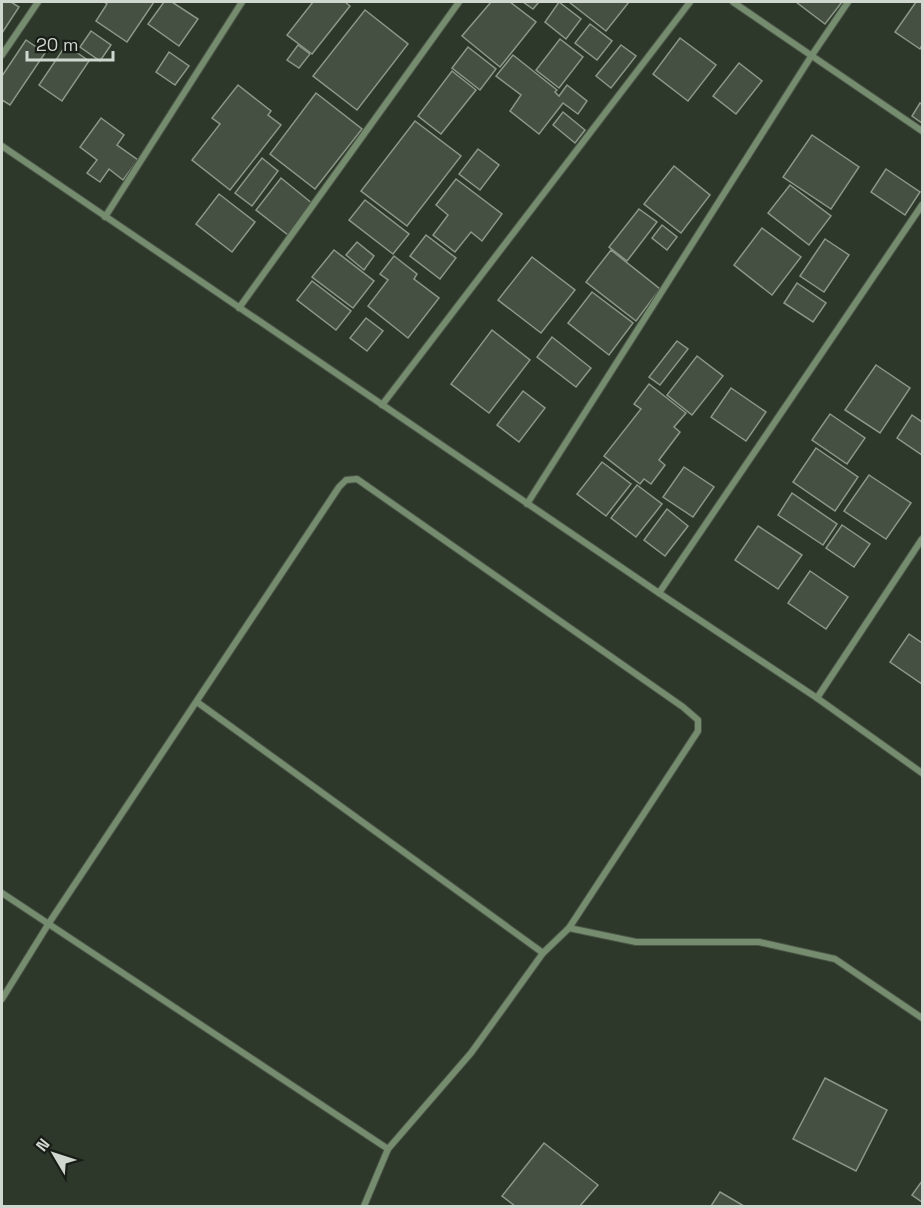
<svg xmlns="http://www.w3.org/2000/svg" width="924" height="1208" viewBox="0 0 924 1208" font-family="'Space Grotesk',sans-serif">
	<style>
		.building { fill: #465042; stroke: #8b9787; stroke-width: 1.5 }
		.lines { fill: none; stroke-linecap: round; stroke-linejoin: round }
		.street-casing { stroke: #4a5548; stroke-width: 8 }
		.street { stroke: #768c6f; stroke-width: 6 }
	</style>
	<rect width="100%" height="100%" fill="#2d382a"/>
	<g class="building">
		<path d="M 2,2 L 11,2 L 19,7 L 2,33 Z"/>
		<path d="M 104,2 L 154,2 L 127,42 L 96,21 L 107,4 Z"/>
		<path d="M 164,2 L 172,2 L 198,19 L 179,46 L 148,24 Z"/>
		<path d="M 313,2 L 345,2 L 350,6 L 312,54 L 287,35 Z"/>
		<path d="M 491,2 L 510,2 L 536,22 L 500,67 L 462,36 Z"/>
		<path d="M 523,2 L 539,2 L 533,9 Z"/>
		<path d="M 559,2 L 581,19 L 566,39 L 545,22 Z"/>
		<path d="M 569,2 L 629,2 L 606,31 Z"/>
		<path d="M 796,2 L 842,2 L 825,24 Z"/>
		<path d="M 916,2 L 922,2 L 922,45 L 920,49 L 895,32 Z"/>
		<path d="M 365,10 L 408,44 L 357,110 L 313,76 Z"/>
		<path d="M 590,24 L 612,41 L 597,60 L 575,43 Z"/>
		<path d="M 91,31 L 111,45 L 100,61 L 80,47 Z"/>
		<path d="M 680,38 L 716,65 L 688,101 L 653,74 Z"/>
		<path d="M 560,39 L 583,57 L 559,88 L 536,70 Z"/>
		<path d="M 26,40 L 45,53 L 10,105 L 2,100 L 2,76 Z"/>
		<path d="M 66,45 L 89,61 L 62,101 L 39,85 Z"/>
		<path d="M 298,45 L 310,54 L 299,68 L 287,60 Z"/>
		<path d="M 621,45 L 636,56 L 611,88 L 596,76 Z"/>
		<path d="M 468,47 L 496,69 L 480,90 L 452,68 Z"/>
		<path d="M 169,52 L 189,66 L 175,85 L 156,72 Z"/>
		<path d="M 513,55 L 557,90 L 555,92 L 559,96 L 567,85 L 587,101 L 578,114 L 563,103 L 539,134 L 510,111 L 521,95 L 496,76 Z"/>
		<path d="M 739,63 L 762,81 L 736,114 L 713,96 Z"/>
		<path d="M 452,71 L 476,90 L 441,134 L 418,116 Z"/>
		<path d="M 238,85 L 271,111 L 268,115 L 281,125 L 230,190 L 192,160 L 220,124 L 212,118 Z"/>
		<path d="M 316,93 L 362,129 L 315,189 L 270,154 Z"/>
		<path d="M 920,103 L 922,104 L 922,123 L 912,116 Z"/>
		<path d="M 563,112 L 585,130 L 575,143 L 553,125 Z"/>
		<path d="M 101,118 L 124,135 L 117,145 L 138,160 L 123,180 L 109,169 L 100,182 L 87,173 L 97,160 L 80,147 Z"/>
		<path d="M 415,121 L 461,156 L 407,226 L 361,191 Z"/>
		<path d="M 812,135 L 859,167 L 831,209 L 783,177 Z"/>
		<path d="M 478,149 L 499,165 L 480,190 L 459,174 Z"/>
		<path d="M 262,158 L 278,171 L 252,206 L 235,193 Z"/>
		<path d="M 674,166 L 710,195 L 681,233 L 644,204 Z"/>
		<path d="M 886,169 L 920,192 L 905,215 L 871,192 Z"/>
		<path d="M 281,178 L 313,204 L 288,235 L 256,210 Z"/>
		<path d="M 456,179 L 502,214 L 482,241 L 471,232 L 455,252 L 433,235 L 448,215 L 436,205 Z"/>
		<path d="M 790,185 L 831,216 L 809,245 L 768,213 Z"/>
		<path d="M 219,194 L 255,222 L 232,252 L 196,224 Z"/>
		<path d="M 365,200 L 409,234 L 393,254 L 349,220 Z"/>
		<path d="M 639,209 L 657,222 L 627,261 L 609,247 Z"/>
		<path d="M 662,225 L 677,237 L 667,250 L 652,238 Z"/>
		<path d="M 762,228 L 801,257 L 772,295 L 734,265 Z"/>
		<path d="M 426,235 L 456,258 L 440,279 L 410,256 Z"/>
		<path d="M 825,239 L 849,255 L 824,292 L 800,276 Z"/>
		<path d="M 357,242 L 374,256 L 364,270 L 346,255 Z"/>
		<path d="M 334,250 L 374,281 L 353,308 L 312,277 Z"/>
		<path d="M 611,250 L 660,289 L 636,321 L 586,282 Z"/>
		<path d="M 394,256 L 417,274 L 414,279 L 439,298 L 408,338 L 368,306 L 388,280 L 380,274 Z"/>
		<path d="M 532,257 L 575,290 L 541,333 L 498,300 Z"/>
		<path d="M 312,281 L 351,311 L 336,330 L 297,300 Z"/>
		<path d="M 797,283 L 826,303 L 813,322 L 784,303 Z"/>
		<path d="M 592,292 L 633,323 L 609,355 L 568,323 Z"/>
		<path d="M 366,318 L 383,331 L 367,351 L 350,338 Z"/>
		<path d="M 492,330 L 530,360 L 489,413 L 451,384 Z"/>
		<path d="M 552,337 L 591,368 L 576,387 L 537,357 Z"/>
		<path d="M 677,341 L 688,349 L 660,385 L 649,377 Z"/>
		<path d="M 697,356 L 723,376 L 692,415 L 667,395 Z"/>
		<path d="M 876,365 L 910,388 L 880,433 L 845,410 Z"/>
		<path d="M 649,384 L 686,413 L 674,427 L 680,432 L 659,460 L 665,465 L 651,484 L 644,479 L 640,484 L 604,456 L 641,409 L 634,404 Z"/>
		<path d="M 731,388 L 766,412 L 746,441 L 711,417 Z"/>
		<path d="M 523,391 L 545,408 L 519,442 L 497,425 Z"/>
		<path d="M 830,414 L 865,438 L 847,464 L 812,440 Z"/>
		<path d="M 912,415 L 922,422 L 922,455 L 897,438 Z"/>
		<path d="M 816,448 L 858,477 L 835,511 L 793,482 Z"/>
		<path d="M 602,462 L 631,484 L 606,516 L 577,494 Z"/>
		<path d="M 684,467 L 714,487 L 693,517 L 663,497 Z"/>
		<path d="M 869,475 L 911,503 L 886,539 L 844,511 Z"/>
		<path d="M 637,485 L 662,504 L 636,537 L 611,518 Z"/>
		<path d="M 792,493 L 837,524 L 823,545 L 778,515 Z"/>
		<path d="M 667,509 L 688,526 L 665,556 L 644,540 Z"/>
		<path d="M 842,525 L 870,544 L 854,567 L 826,548 Z"/>
		<path d="M 758,526 L 802,555 L 778,589 L 735,560 Z"/>
		<path d="M 810,571 L 848,597 L 826,629 L 788,603 Z"/>
		<path d="M 909,634 L 922,643 L 922,684 L 890,662 Z"/>
		<path d="M 825,1078 L 887,1110 L 856,1171 L 793,1139 Z"/>
		<path d="M 544,1143 L 598,1185 L 580,1206 L 515,1206 L 502,1196 Z"/>
		<path d="M 922,1181 L 922,1202 L 912,1195 Z"/>
		<path d="M 720,1192 L 744,1206 L 711,1206 Z"/>
	</g>
	<g class="lines">
		<defs>
			<g id="street">
				<path d="M 733,2 L 922,131"/>
				<path d="M 2,55 L 38,2"/>
				<path d="M 2,146 L 659,593 L 817,698 L 922,773"/>
				<path d="M 105,217 L 242,2"/>
				<path d="M 239,308 L 459,2"/>
				<path d="M 382,405 L 690,2"/>
				<path d="M 527,504 L 812,55 L 848,2"/>
				<path d="M 659,593 L 922,205"/>
				<path d="M 817,698 L 922,539"/>
				<path d="M 197,702 L 543,953"/>
				<path d="M 2,893 L 388,1149"/>
				<path d="M 569,928 L 636,942 L 759,942 L 835,959 L 922,1018"/>
				<path d="M 2,999 L 49,923 L 339,487 L 346,480 L 357,479 L 683,707 L 698,720 L 698,731 L 569,928 L 543,953 L 471,1053 L 388,1149 L 364,1206"/>
			</g>
		</defs>
		<use href="#street" class="street-casing"/>
		<use href="#street" class="street"/>
	</g>
	<rect width="924" height="1208" fill="none" stroke="#d0d7ce" stroke-width="6"/>
	<g transform="translate(54 1154) rotate(309)" stroke="#191d17" stroke-width="4.5" paint-order="stroke">
	<path d="M0-4.5L10 22L0 15L-10 22Z" fill="#d0d7ce"/>
	<text y="-9" font-size="16" font-weight="bold" text-anchor="middle" fill="#d0d7ce">N</text>
	</g>
	<path d="M27 51v9h86v-9" fill="none" stroke="#d0d7ce" stroke-width="3"/>
	<text x="36" y="51" font-size="18" fill="#d0d7ce" stroke="#191d17" stroke-width="4.5" paint-order="stroke">20 m</text>
</svg>
